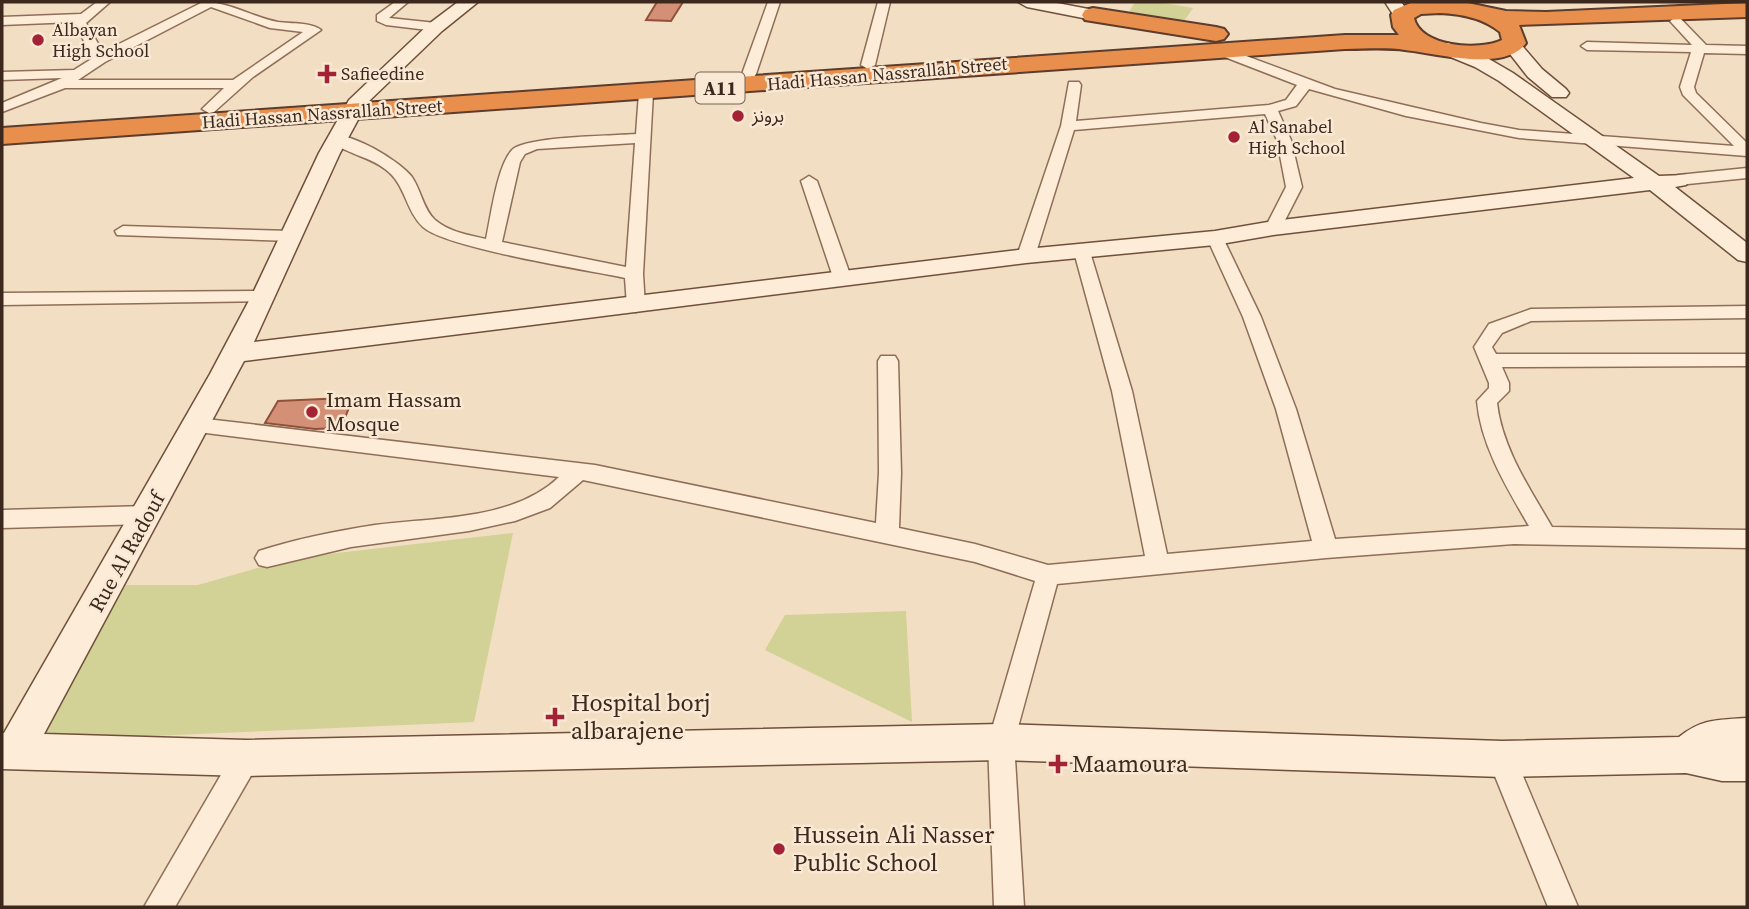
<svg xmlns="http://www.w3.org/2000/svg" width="1749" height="909" viewBox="0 0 1749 909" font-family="'Source Serif 4','Noto Sans Arabic',serif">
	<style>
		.green { fill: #d2d196 }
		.building { fill: #d49076; stroke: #90513b; stroke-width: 2 }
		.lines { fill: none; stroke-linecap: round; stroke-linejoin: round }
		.street-casing { stroke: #8f6e58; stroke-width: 3 }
		.secondary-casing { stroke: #704f3b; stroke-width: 3 }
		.highway-casing { stroke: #5c3c2c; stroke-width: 4 }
		.street { fill: #fcecd8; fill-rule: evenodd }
		.secondary { fill: #fcecd8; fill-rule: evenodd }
		.highway { fill: #e98f4d; fill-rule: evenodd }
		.poi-dot { fill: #a32234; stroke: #f9e9d4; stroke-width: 2.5 }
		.labels { text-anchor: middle; stroke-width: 5; stroke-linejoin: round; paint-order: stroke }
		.far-poi-label { font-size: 18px; fill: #3d281d; stroke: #f9e9d4; text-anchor: start }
		.far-street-label { font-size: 18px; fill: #3d281d; stroke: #f9e9d4 }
		.shield { fill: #f9e9d4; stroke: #756254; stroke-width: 2 }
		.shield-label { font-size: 19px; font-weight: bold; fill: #3d281d }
		.poi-label { font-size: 21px; fill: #3d281d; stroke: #f9e9d4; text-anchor: start }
		.street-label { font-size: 21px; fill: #3d281d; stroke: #f9e9d4 }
		.near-poi-label { font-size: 24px; fill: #3d281d; stroke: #f9e9d4; text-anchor: start }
	</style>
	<rect width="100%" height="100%" fill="#f2dec3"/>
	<g class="green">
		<path d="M 1135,2 L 1158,2 L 1193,8 L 1184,21 L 1129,12 Z"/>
		<path d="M 513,533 L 474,722 L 36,741 L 126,585 L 198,585 L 293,558 Z"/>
		<path d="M 906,611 L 912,722 L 765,650 L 785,615 Z"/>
	</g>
	<g class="building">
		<path d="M 657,2 L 683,2 L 671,21 L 646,20 Z"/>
		<path d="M 344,398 L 341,405 L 350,405 L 341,428 L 315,429 L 265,423 L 278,401 Z"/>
	</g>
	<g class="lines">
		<defs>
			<g id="street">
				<path d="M 97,2 L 110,2 L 86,23 L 103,52 L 203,2 C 230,2 252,17 278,22 C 292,24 311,22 321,30 L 253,77 L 214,112 L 209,113 L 202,109 L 224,88 L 65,88 L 2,112 L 2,103 L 62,78 L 2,80 L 2,72 L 74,70 L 93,58 L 74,22 L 2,25 L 2,17 L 81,14 ZM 211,7 L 270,28 L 303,32 L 233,80 L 78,80 L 105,62 Z"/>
				<path d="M 395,2 L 408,2 L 389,18 L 436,23 L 442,27 L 436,31 L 386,25 L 377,21 L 377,15 Z"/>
				<path d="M 768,2 L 780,2 L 756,74 L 754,77 L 744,77 L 742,74 Z"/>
				<path d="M 878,2 L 890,2 L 875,65 L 868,69 L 861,65 Z"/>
				<path d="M 1676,17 L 1680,18 L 1706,45 L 1747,46 L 1747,54 L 1704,53 L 1694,87 L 1696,93 L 1747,143 L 1747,156 L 1519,138 L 1406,116 L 1309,89 L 1296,106 L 1278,111 L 1291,140 L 1302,187 L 1279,232 L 1267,232 L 1265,228 L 1286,187 L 1277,140 L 1265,114 L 1074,130 L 1035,256 L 1026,261 L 1017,256 L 1061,126 L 1069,82 L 1079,82 L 1081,85 L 1076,121 L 1269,105 L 1286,100 L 1297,85 L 1217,54 L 1215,51 L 1222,47 L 1335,89 L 1481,123 L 1519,130 L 1734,146 L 1683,95 L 1680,87 L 1691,52 L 1587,50 L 1581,46 L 1587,42 L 1692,45 L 1670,21 Z"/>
				<path d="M 646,89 L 653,93 L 643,274 L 645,306 L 636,312 L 627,306 L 625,278 C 587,270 446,248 423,227 C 405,210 406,184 385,169 C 369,156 342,153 329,139 L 331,136 C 350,131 400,161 412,177 C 421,190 423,209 435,220 C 449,232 469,235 486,239 C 491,216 497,166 512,150 C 526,136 613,136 636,134 L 639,93 ZM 635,143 L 626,267 L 502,242 L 520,162 L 525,154 L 537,149 Z"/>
				<path d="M 1747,168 L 1747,178 L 1678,185 L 1670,180 L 1678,175 Z"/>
				<path d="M 809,176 L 817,181 L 852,280 L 849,284 L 843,285 L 834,280 L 801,181 Z"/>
				<path d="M 123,226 L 292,231 L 300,236 L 292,241 L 117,235 L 115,231 Z"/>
				<path d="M 1215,233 L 1223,238 L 1261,317 L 1296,409 L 1335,539 L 1529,526 C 1507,488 1481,446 1477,401 L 1489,388 L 1489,383 L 1474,347 L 1489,324 L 1531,309 L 1747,306 L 1747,318 L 1531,321 L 1502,333 L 1492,347 L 1496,354 L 1747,354 L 1747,366 L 1502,367 L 1509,383 L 1509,391 L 1497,403 C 1502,448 1530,489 1552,527 L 1747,530 L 1747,548 L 1514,544 L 1326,558 L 1057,584 L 1014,742 L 1024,907 L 994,907 L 988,742 L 1035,581 L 975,562 L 583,480 L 550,508 L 515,521 L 469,531 L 351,547 L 267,567 L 259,565 L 255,558 L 259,551 C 296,539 336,531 375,525 C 435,517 513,521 559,477 L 198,432 L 191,430 L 188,425 L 191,420 L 198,418 L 595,465 L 876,523 L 879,473 L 878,361 L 881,356 L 895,356 L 898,361 L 901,473 L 899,528 L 975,544 L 1048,565 L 1145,556 L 1112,391 L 1074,252 L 1082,247 L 1090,252 L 1132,391 L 1167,554 L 1312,541 L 1276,409 L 1243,317 L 1207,238 Z"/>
				<path d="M 264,291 L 270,293 L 273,297 L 270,301 L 2,305 L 2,293 Z"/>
				<path d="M 147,506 L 155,509 L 158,515 L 155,521 L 147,524 L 2,528 L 2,510 Z"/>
				<path d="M 246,745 L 256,749 L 260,758 L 256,767 L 175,907 L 144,907 L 236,749 Z"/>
				<path d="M 1502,746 L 1512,750 L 1578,907 L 1548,907 L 1488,759 L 1492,750 Z"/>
			</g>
			<g id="secondary">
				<path d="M 458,2 L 478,2 L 442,31 L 367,103 L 340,153 L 254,342 L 1026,249 L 1215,231 L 1273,221 L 1634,178 L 1499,81 L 1475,67 L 1441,53 L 1439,49 L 1441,45 L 1448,43 L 1489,59 L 1513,73 L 1659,176 L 1686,175 L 1689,180 L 1686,185 L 1675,187 L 1747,243 L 1747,262 L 1738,260 L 1650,190 L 1273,235 L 1215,245 L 1026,263 L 244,361 L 44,734 L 246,740 L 1001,724 L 1502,741 L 1679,737 C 1703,718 1718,720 1747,718 L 1747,781 L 1722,781 L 1686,773 L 1502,777 L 1001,760 L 246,776 L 2,769 L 2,733 L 4,733 L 210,374 L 253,293 L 319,153 L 349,100 L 430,23 Z"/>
				<path d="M 1018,2 L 1052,2 L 1099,11 L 1102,15 L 1093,20 L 1027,7 Z"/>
				<path d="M 1385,2 L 1401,2 L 1411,15 L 1408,19 L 1396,19 Z"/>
				<path d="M 1512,40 L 1518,41 L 1542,69 L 1566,89 L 1569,93 L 1566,97 L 1552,97 L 1528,77 L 1503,45 Z"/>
			</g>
			<g id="highway">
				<path d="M 1413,2 L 1463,2 L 1506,11 L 1546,12 L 1747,3 L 1747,17 L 1519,25 L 1526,43 C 1505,73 1435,53 1405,50 C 1386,47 1365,49 1345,49 L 2,144 L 2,128 L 1345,35 L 1399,35 L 1393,27 L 1391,15 L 1394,10 ZM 1440,13 C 1462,14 1483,18 1500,32 L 1502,40 C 1479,51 1420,47 1414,18 L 1421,14 Z"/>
				<path d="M 1093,8 L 1216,27 L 1224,29 L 1228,34 L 1224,39 L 1216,41 L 1085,20 L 1082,15 L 1085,10 Z"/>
			</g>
		</defs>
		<use href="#street" class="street-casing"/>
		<use href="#secondary" class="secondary-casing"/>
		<use href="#highway" class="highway-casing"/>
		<use href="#street" class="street"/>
		<use href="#secondary" class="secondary"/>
		<use href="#highway" class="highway"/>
	</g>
	<g class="poi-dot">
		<circle cx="38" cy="40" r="7"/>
		<path d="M323.5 63.5h7v7h7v7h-7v7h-7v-7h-7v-7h7z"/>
		<circle cx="738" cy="116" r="7"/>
		<circle cx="1234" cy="137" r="7"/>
		<circle cx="312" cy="412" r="7"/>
		<path d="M551.5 706.5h7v7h7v7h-7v7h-7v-7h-7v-7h7z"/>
		<path d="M1054.5 753.5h7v7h7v7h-7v7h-7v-7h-7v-7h7z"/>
		<circle cx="779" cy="849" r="7"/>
	</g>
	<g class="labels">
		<g class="far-poi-label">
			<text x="52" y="36">Albayan<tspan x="52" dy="21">High School</tspan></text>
			<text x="341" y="80">Safieedine</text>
			<text x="752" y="122">برونز</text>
			<text x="1248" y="133">Al Sanabel<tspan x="1248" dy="21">High School</tspan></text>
		</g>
		<g class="far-street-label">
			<text transform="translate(887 74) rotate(-5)" y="6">Hadi Hassan Nassrallah Street</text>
			<text transform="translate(322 114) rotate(-4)" y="6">Hadi Hassan Nassrallah Street</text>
		</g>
		<rect class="shield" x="695.5" y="72.5" width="49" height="31" rx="5"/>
		<g class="shield-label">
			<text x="720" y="95">A11</text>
		</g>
		<g class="poi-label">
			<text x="326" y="407">Imam Hassam<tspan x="326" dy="24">Mosque</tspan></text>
		</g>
		<g class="street-label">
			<text transform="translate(127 552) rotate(-61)" y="7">Rue Al Radouf</text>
		</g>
		<g class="near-poi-label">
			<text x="571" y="711">Hospital borj<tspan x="571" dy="28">albarajene</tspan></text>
			<text x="1072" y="772">Maamoura</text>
			<text x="793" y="843">Hussein Ali Nasser<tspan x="793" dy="28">Public School</tspan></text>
		</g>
	</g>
	<rect width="1749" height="909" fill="none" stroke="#3d281d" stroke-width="7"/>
</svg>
